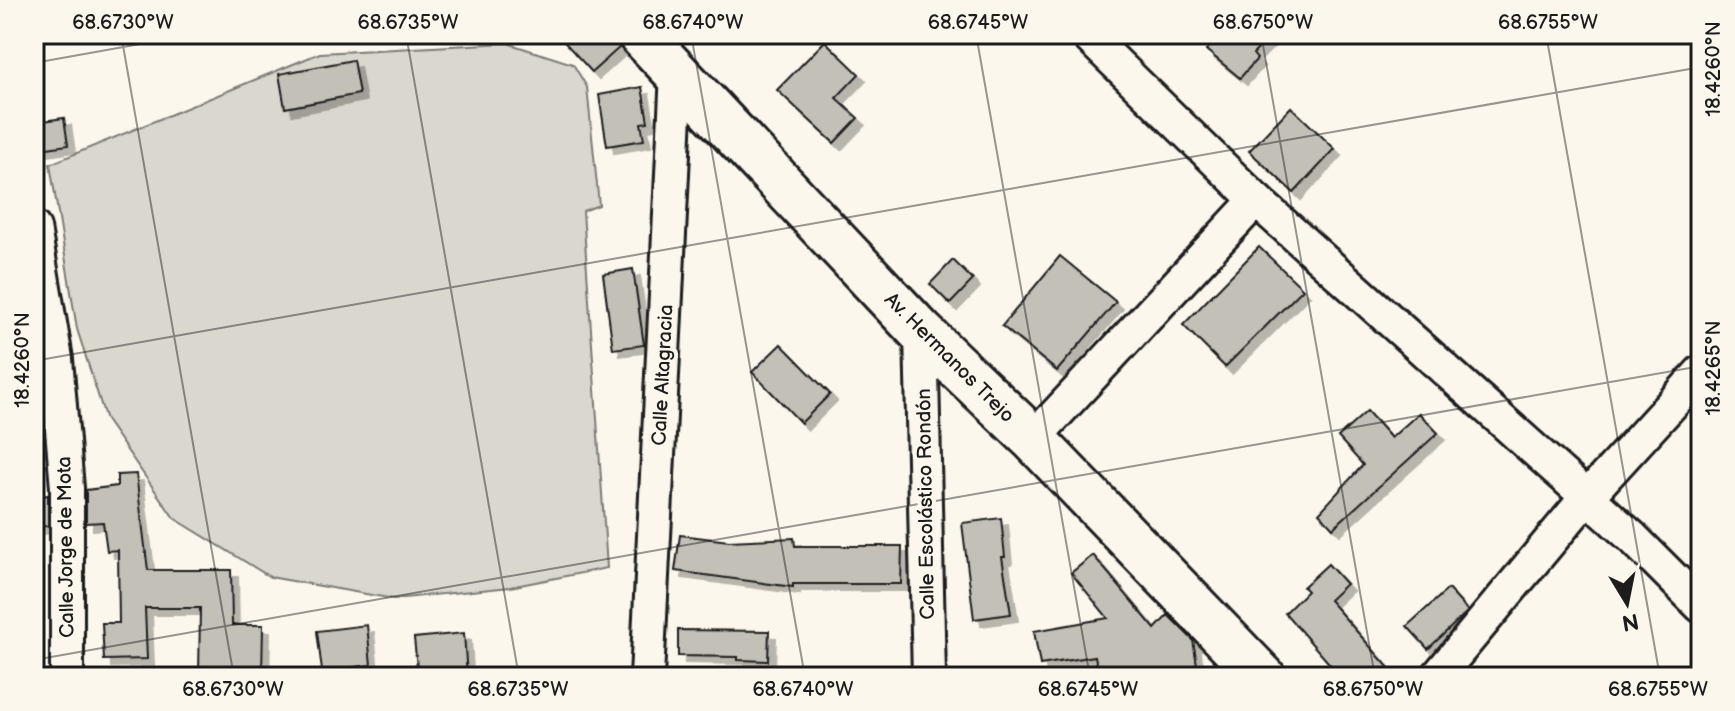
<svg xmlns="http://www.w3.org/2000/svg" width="1735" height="711" viewBox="0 0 1735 711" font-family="'Balsamiq Sans',sans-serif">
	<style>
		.green { fill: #dad7ce; stroke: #7b7a75; stroke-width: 2 }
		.building { fill: #c3c0b8; stroke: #1c1c1c; stroke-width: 2; filter: url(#shadow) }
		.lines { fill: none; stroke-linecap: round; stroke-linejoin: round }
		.minor-casing { stroke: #1c1c1c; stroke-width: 38 }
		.secondary-casing { stroke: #1c1c1c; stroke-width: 50 }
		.minor { stroke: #fbf7ec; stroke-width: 32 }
		.secondary { stroke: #fbf7ec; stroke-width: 44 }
		.ticks { fill: none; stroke: #1c1c1c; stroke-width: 2; stroke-opacity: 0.45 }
		.labels { text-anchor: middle; stroke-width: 8; stroke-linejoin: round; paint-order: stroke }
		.street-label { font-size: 20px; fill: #1c1c1c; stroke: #fbf7ec }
		.neatline { fill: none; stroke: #1c1c1c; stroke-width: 3 }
		.ticks-label { font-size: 20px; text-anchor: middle; fill: #1c1c1c }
	</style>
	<defs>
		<filter id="shadow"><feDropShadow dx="7" dy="7" stdDeviation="0" flood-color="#0004"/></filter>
	</defs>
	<rect width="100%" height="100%" fill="#fbf7ec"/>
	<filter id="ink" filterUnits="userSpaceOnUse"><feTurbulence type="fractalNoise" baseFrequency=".0125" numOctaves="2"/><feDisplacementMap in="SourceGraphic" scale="16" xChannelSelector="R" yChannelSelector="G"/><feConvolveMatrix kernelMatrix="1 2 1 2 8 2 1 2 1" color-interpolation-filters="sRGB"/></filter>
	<g filter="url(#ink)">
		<path class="green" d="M 507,43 L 573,64 L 587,87 L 599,205 L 583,211 L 607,568 L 510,587 L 394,599 L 270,577 L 174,518 L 106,420 L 77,329 L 50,164 L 320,53 Z"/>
		<g class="building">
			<path d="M 557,34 L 616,34 L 620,47 L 592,72 Z"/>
			<path d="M 1219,34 L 1273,34 L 1253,54 L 1257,59 L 1240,78 L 1206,50 Z"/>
			<path d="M 825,41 L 859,74 L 836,98 L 858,118 L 834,143 L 777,90 Z"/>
			<path d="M 353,60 L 359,94 L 285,108 L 279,74 Z"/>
			<path d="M 642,87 L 648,122 L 641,123 L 644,140 L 607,146 L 599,95 Z"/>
			<path d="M 1291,107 L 1335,149 L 1294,193 L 1249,151 Z"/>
			<path d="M 64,118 L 68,145 L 40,149 L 36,122 Z"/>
			<path d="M 1259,247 L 1303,289 L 1225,367 L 1183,325 Z"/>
			<path d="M 1060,256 L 1116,302 L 1057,371 L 1002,326 Z"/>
			<path d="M 953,260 L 973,280 L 950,304 L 930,284 Z"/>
			<path d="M 633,269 L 644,345 L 613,349 L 603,274 Z"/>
			<path d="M 781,344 L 830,394 L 801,423 L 752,372 Z"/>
			<path d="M 1367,411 L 1391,438 L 1419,413 L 1438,433 L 1333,528 L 1319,513 L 1363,465 L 1338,437 Z"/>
			<path d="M 136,474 L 148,570 L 231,570 L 232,625 L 263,625 L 262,677 L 199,677 L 200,608 L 145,608 L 147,659 L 104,660 L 102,623 L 119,623 L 118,550 L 107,551 L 103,522 L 86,523 L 86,490 L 117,486 L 117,475 Z"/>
			<path d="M 48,495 L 48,526 L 34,527 L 34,497 Z"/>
			<path d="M 1001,518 L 1005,557 L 1002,557 L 1011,614 L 974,619 L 962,523 Z"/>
			<path d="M 680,535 L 729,541 L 794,538 L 795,546 L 902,546 L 901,584 L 793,584 L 793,587 L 675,571 Z"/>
			<path d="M 1093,555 L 1155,629 L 1168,615 L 1193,640 L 1199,677 L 1099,677 L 1095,656 L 1040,665 L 1034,631 L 1108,618 L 1071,573 Z"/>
			<path d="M 1328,564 L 1346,584 L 1329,600 L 1397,677 L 1341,677 L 1285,613 L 1307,591 L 1303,587 Z"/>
			<path d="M 1448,589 L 1468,611 L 1428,649 L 1407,626 Z"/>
			<path d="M 367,625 L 371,665 L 322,671 L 317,631 Z"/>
			<path d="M 678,630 L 769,631 L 768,661 L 738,660 L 738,657 L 678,656 Z"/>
			<path d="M 464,633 L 467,677 L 418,677 L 414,638 Z"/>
		</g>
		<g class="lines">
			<defs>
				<g id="minor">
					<path d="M 1086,34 L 1256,200 L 1633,538 L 1701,606"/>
					<path d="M 34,228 L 56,359 L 67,488 L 67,677"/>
					<path d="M 921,332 L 929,677"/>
					<path d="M 1033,439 L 1256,200"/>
					<path d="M 647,677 L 677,73"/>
					<path d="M 1437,677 L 1586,498 L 1701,372"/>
				</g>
				<path id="secondary" d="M 640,34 L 921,332 L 1033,439 L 1263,677"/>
			</defs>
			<use href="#minor" class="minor-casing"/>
			<use href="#secondary" class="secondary-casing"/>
			<use href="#minor" class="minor"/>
			<use href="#secondary" class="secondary"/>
		</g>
	</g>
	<path class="ticks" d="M 121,34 L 234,677M 406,34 L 519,677M 691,34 L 805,677M 976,34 L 1090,677M 1261,34 L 1375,677M 1546,34 L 1660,677M 34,63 L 196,34M 34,361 L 1701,67M 34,660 L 1701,366M 1631,677 L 1701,665"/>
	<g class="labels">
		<g class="street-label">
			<text transform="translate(950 357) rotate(45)" y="7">Av. Hermanos Trejo</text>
			<text transform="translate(662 375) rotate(-87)" y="7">Calle Altagracia</text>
			<text transform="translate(925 504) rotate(-91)" y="7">Calle Escolástico Rondón</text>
			<text transform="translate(65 547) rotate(-91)" y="7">Calle Jorge de Mota</text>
		</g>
	</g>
	<rect width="1735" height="711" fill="none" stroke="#fbf7ec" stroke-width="88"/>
	<g transform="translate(1627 603) rotate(170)" stroke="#fbf7ec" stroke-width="6" paint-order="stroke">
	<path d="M0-6L14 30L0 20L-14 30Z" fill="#1c1c1c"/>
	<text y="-12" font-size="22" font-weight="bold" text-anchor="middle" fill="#1c1c1c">N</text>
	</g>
	<rect x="44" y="44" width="1647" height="623" class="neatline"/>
	<g class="ticks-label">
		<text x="123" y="29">68.6730°W</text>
		<text x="408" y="29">68.6735°W</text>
		<text x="693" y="29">68.6740°W</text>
		<text x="978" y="29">68.6745°W</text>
		<text x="1263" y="29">68.6750°W</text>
		<text x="1548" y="29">68.6755°W</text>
		<text transform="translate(1713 69) rotate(-90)" y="7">18.4260°N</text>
		<text transform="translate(22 360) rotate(-90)" y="7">18.4260°N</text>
		<text transform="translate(1713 368) rotate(-90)" y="7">18.4265°N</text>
		<text x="233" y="696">68.6730°W</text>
		<text x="518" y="696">68.6735°W</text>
		<text x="803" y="696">68.6740°W</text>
		<text x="1088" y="696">68.6745°W</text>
		<text x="1373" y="696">68.6750°W</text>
		<text x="1658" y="696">68.6755°W</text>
	</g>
</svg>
